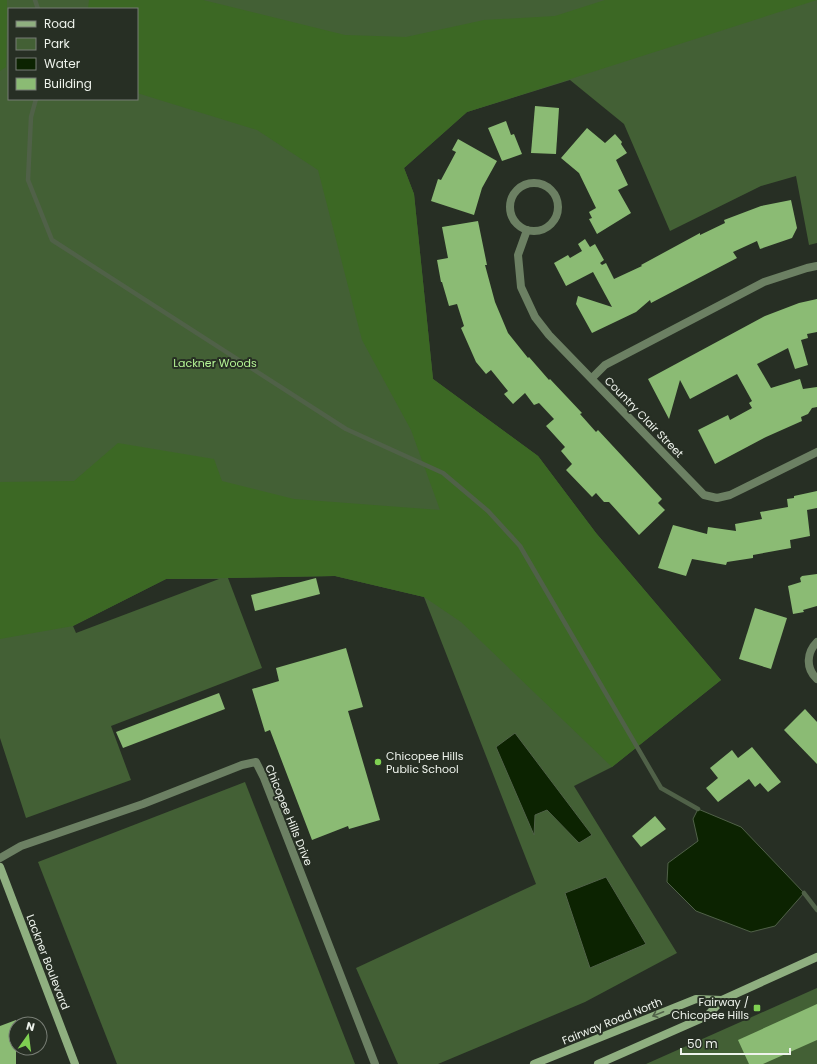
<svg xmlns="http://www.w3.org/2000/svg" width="817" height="1064" viewBox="0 0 817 1064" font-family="Poppins,sans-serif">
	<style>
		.green { fill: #436035; fill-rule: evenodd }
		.forest { fill: #3c6824 }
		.water { fill: #0c2301; stroke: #506148 }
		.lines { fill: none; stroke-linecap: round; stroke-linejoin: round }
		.stream { stroke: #506148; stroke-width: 4.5 }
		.building { fill: #8bbb74 }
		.street { stroke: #6c8063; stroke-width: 8 }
		.secondary { stroke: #8faf80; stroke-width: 8 }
		.oneway { stroke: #516249 }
		.poi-dot { fill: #7fd052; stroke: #272f24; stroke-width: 1.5 }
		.labels { text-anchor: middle; stroke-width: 4; stroke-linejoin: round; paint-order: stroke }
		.park-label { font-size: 11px; fill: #b4f495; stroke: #272f24 }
		.street-label { font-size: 11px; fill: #eef3ec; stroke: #272f24 }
		.poi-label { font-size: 11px; fill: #eef3ec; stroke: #272f24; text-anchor: start }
	</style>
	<rect width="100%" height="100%" fill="#272f24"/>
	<g class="green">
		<path d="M 0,0 L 817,0 L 817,243 L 809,245 L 796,176 L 761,186 L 670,231 L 624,124 L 570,80 L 467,112 L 404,168 L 414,194 L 433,379 L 538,456 L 596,533 L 721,680 L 612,767 L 574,786 L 677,953 L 585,1002 L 438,1064 L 398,1064 L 356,968 L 536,884 L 424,597 L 335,576 L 228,578 L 262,668 L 111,726 L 131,780 L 26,818 L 0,738 ZM 9,9 L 137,9 L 137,99 L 9,99 ZM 166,579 L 219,579 L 76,633 L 73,626 Z"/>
		<path d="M 245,782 L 355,1064 L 117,1064 L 38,862 Z"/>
		<path d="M 817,988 L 817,1064 L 646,1064 Z"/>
	</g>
	<g class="forest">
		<path d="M 0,0 L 7,0 L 7,2 L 6,67 L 0,71 Z"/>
		<path d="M 89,0 L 203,0 L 345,35 L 406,37 L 484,20 L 555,16 L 605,0 L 817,0 L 467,112 L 404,168 L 414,194 L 433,379 L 538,456 L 596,533 L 721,680 L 612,767 L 461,622 L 424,597 L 335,576 L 166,579 L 73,626 L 0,639 L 0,482 L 74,481 L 118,443 L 214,459 L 222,481 L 294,499 L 440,510 L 411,430 L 362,340 L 318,170 L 257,130 L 137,93 L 137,9 L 88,9 Z"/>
	</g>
	<g class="water">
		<path d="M 515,733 L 592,835 L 579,843 L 547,810 L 535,815 L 534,835 L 496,747 Z"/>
		<path d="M 698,809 L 741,827 L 804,893 L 775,926 L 751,932 L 696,911 L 667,882 L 668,863 L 698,841 L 693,819 Z"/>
		<path d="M 606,877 L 646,944 L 590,968 L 565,893 Z"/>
	</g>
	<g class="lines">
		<g class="stream">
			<path d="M 35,0 L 38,9"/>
			<path d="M 36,99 L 31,117 L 28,180 L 52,240 L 346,429 L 443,473 L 488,511 L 520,546 L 661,788 L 698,809"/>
			<path d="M 804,893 L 817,910"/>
		</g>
	</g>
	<g class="building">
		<path d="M 535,106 L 559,108 L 556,154 L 531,153 Z"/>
		<path d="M 506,121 L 511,135 L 514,134 L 522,154 L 502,161 L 488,128 Z"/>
		<path d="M 587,128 L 605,143 L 615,134 L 622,142 L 621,144 L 627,153 L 616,160 L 628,185 L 618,190 L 631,213 L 597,234 L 589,219 L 592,218 L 589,212 L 596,208 L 579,173 L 561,158 Z"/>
		<path d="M 458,139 L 497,161 L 482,188 L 474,215 L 431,201 L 438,179 L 441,180 L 456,152 L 452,150 Z"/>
		<path d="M 791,200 L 797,228 L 792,238 L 760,249 L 757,241 L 733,252 L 737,258 L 651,303 L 650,300 L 636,312 L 592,333 L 576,304 L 578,296 L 612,307 L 593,272 L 566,286 L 554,263 L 568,255 L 570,258 L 582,251 L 578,244 L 585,239 L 590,247 L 595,244 L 604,260 L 600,263 L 602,265 L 606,263 L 614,279 L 642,266 L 641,265 L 700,233 L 700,235 L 725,223 L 724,220 L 761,206 Z"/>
		<path d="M 478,221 L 487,265 L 485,265 L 495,302 L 508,333 L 528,358 L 529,357 L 549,380 L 550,379 L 582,413 L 580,414 L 596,432 L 598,430 L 662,499 L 658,503 L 665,510 L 639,535 L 609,502 L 604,502 L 596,493 L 592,497 L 566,470 L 572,464 L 561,451 L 565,447 L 546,426 L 554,419 L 539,403 L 534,405 L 525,393 L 513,404 L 504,394 L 508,391 L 491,370 L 486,374 L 476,362 L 461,328 L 464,326 L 457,304 L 449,306 L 442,282 L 441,282 L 437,260 L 448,258 L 442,227 Z"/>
		<path d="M 817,299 L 817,332 L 807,334 L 808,338 L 801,340 L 808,365 L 795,369 L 788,348 L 757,364 L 771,388 L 800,379 L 803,389 L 817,387 L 817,407 L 812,408 L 808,414 L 801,417 L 802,421 L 766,437 L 715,464 L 698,430 L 728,415 L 730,420 L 752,408 L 749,403 L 752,401 L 737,374 L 690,399 L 680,380 L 669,419 L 648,379 L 765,316 L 799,303 Z"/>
		<path d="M 817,491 L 817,508 L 807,510 L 810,536 L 790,540 L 791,548 L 753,555 L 753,558 L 727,562 L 726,565 L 692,559 L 686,576 L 658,568 L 673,525 L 707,534 L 708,527 L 736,531 L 735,524 L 762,519 L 760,512 L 788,507 L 787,499 L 794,498 L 794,496 Z"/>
		<path d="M 817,574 L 817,606 L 803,610 L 804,612 L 793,614 L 788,586 L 801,582 L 800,578 L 802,576 Z"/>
		<path d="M 316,578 L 320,594 L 255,611 L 251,595 Z"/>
		<path d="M 755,608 L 787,618 L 771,669 L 739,659 Z"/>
		<path d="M 346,648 L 363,707 L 348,711 L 380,820 L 349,829 L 348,826 L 312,840 L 270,730 L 265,732 L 252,689 L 279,681 L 276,668 Z"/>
		<path d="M 219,693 L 225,709 L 123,748 L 116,732 Z"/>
		<path d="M 805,709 L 817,722 L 817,764 L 784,730 Z"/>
		<path d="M 752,747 L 781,782 L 768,792 L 760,783 L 755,787 L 749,779 L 718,802 L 706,788 L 718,778 L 710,768 L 732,750 L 738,758 Z"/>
		<path d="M 655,816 L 666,829 L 641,847 L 632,836 Z"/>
		<path d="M 817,1004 L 817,1040 L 763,1064 L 749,1064 L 738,1040 Z"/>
		<path d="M 16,1020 L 16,1064 L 0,1064 L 0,1026 Z"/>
	</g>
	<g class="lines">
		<g class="street">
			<circle cx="534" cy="207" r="24"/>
			<path d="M 527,230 L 518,255 L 521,287 L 535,317 L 549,335 L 704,495 L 717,498 L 730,495 L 817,452"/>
			<path d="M 592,378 L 605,365 L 764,282 L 807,268 L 817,266"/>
			<path d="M 817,642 C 807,652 805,668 817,679"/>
			<path d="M 0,858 L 21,846 L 143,804 L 242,765 L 256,762 L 264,778 L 375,1064"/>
		</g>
		<g class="secondary">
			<path d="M 0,867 L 75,1064"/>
			<path d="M 534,1064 L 696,999 L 722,1000"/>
			<path d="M 598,1064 L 707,1016 L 722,1000 L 817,957"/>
		</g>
	</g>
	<defs><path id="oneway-shaft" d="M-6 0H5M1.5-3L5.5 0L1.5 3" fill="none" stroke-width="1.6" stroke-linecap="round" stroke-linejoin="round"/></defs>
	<use class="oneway" href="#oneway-shaft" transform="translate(658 1014) rotate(158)"/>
	<g class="poi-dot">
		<circle cx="378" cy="762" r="4"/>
		<rect x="753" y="1004" width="8" height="8" rx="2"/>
	</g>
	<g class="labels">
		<g class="park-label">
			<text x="215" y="367">Lackner Woods</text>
		</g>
		<g class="street-label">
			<text transform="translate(644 417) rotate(46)" y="4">Country Clair Street</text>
			<text transform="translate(289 815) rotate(68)" y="4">Chicopee Hills Drive</text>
			<text transform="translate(48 962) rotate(69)" y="4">Lackner Boulevard</text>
			<text transform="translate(612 1021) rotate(-22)" y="4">Fairway Road North</text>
		</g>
		<g class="poi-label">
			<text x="386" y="760">Chicopee Hills<tspan x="386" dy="13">Public School</tspan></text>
			<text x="749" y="1006" text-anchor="end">Fairway /<tspan x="749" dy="13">Chicopee Hills</tspan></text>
		</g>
	</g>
	<rect x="8" y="8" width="130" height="92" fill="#272f24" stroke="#777d74"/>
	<rect x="16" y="21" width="20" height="6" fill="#8faf80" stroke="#777d74"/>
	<text x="44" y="28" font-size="12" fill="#eef3ec">Road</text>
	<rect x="16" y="38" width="20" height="12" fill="#436035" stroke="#777d74"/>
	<text x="44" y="48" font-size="12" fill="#eef3ec">Park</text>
	<rect x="16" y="58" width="20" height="12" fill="#0c2301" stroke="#777d74"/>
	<text x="44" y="68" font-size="12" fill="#eef3ec">Water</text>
	<rect x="16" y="78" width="20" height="12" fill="#8bbb74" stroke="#777d74"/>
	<text x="44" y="88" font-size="12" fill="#eef3ec">Building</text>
	<g transform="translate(28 1036) rotate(14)"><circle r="19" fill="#272f24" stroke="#777d74"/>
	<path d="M0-3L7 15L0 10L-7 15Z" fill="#7fd052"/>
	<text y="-6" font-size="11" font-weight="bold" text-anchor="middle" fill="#eef3ec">N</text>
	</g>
	<path d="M681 1048v6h109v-6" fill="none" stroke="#eef3ec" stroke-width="2"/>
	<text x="687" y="1048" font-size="12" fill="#eef3ec" stroke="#272f24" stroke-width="3" paint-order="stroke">50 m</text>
</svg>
